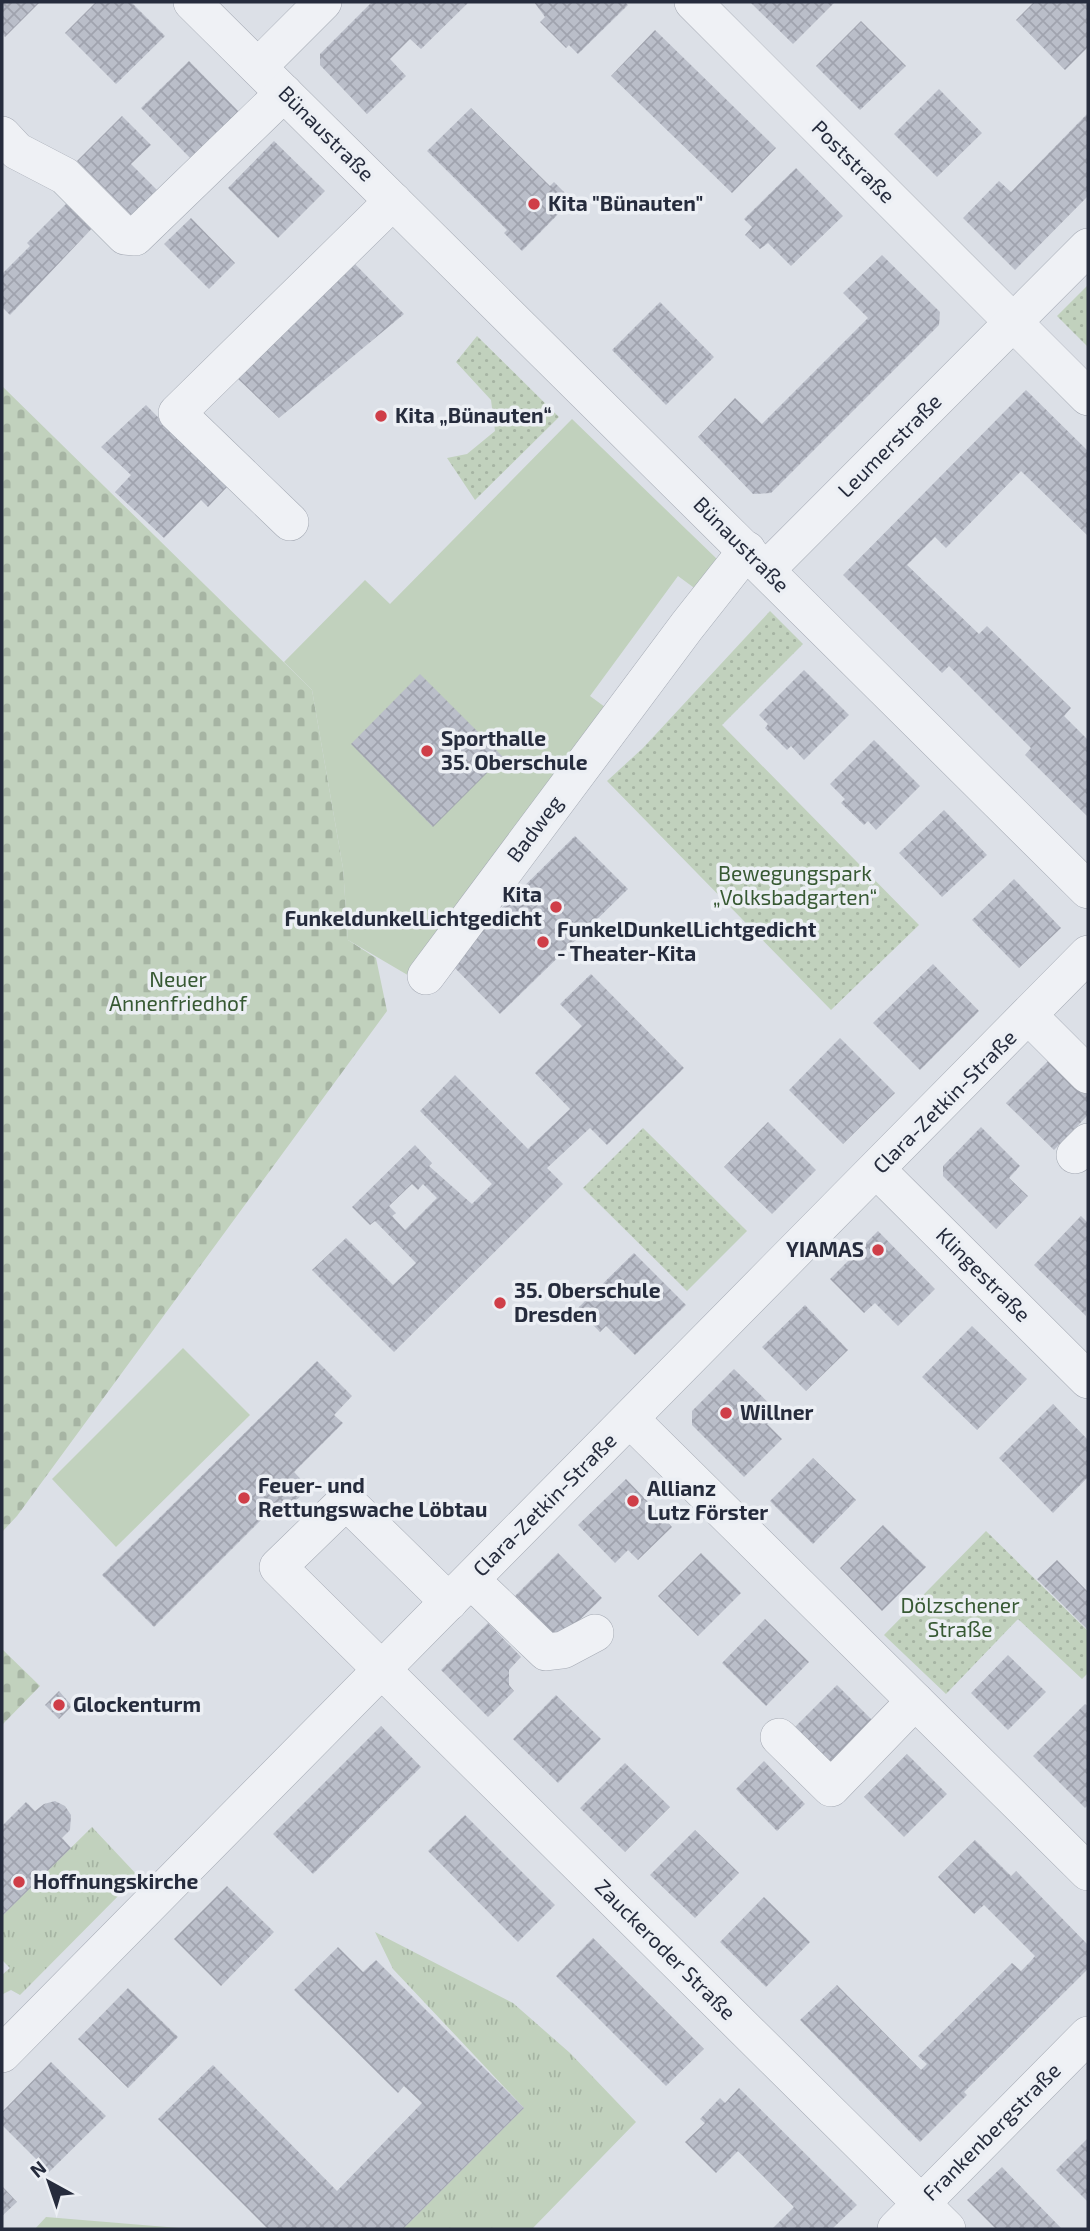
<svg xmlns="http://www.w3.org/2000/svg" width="1090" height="2231" viewBox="0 0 1090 2231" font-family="'Exo 2',sans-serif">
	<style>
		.grass { fill: url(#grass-tufts) }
		.cemetery { fill: url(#cemetery-stones) }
		.park { fill: url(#park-dots) }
		.garden { fill: #c1d1bd }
		.building { fill: url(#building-cross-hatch); fill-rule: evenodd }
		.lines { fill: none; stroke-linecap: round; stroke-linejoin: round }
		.minor-casing { stroke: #a5aab4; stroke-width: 38 }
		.minor { stroke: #eff1f5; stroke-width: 37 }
		.poi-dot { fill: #cf3e48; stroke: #eceff4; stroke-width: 2.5 }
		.labels { text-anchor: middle; stroke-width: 7; stroke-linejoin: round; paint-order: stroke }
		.street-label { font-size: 21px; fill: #262c3d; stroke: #eceff4 }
		.poi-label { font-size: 21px; font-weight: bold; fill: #262c3d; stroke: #eceff4; text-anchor: start }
		.park-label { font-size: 21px; fill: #375933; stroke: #eceff4 }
	</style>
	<defs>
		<pattern id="grass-tufts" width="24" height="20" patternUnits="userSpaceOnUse" patternTransform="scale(1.75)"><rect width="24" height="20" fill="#c1d1bd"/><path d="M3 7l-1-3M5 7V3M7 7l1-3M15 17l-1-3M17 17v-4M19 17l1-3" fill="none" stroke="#a6b4a3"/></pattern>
		<pattern id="cemetery-stones" width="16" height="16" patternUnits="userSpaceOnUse" patternTransform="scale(1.75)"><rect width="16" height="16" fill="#c1d1bd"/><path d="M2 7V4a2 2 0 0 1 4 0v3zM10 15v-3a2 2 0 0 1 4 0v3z" fill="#a6b4a3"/></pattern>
		<pattern id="park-dots" width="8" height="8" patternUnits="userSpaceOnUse" patternTransform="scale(1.75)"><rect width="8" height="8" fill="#c1d1bd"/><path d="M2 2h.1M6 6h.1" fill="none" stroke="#a6b4a3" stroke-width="1.8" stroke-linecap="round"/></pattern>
		<pattern id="building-cross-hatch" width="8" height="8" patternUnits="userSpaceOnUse" patternTransform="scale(1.75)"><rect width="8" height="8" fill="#babec9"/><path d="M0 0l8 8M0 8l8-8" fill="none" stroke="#a0a3ae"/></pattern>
	</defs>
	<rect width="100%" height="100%" fill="#dce0e7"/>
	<g class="grass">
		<path d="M 92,1827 L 138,1876 L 20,1995 L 11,1990 L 3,1994 L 2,1975 L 10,1968 L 2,1960 L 2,1916 Z"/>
		<path d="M 375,1932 L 513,2003 L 570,2053 L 636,2122 L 532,2229 L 403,2229 L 524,2108 L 393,1969 Z"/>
	</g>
	<g class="cemetery">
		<path d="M 2,386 L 312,690 L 343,868 L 348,940 L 376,958 L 387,1011 L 17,1516 L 2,1532 Z"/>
		<path d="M 2,1649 L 40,1686 L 2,1725 Z"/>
	</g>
	<g class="park">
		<path d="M 1088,285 L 1088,347 L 1057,316 Z"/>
		<path d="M 477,336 L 559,417 L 475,500 L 447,458 L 467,454 L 495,431 L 491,400 L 456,362 Z"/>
		<path d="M 770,611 L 803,644 L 722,725 L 919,925 L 831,1010 L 607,781 L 643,748 Z"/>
		<path d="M 643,1128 L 747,1231 L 687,1291 L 583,1188 Z"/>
		<path d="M 986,1531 L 1088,1631 L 1088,1673 L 1082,1679 L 1018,1619 L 946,1694 L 884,1635 Z"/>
	</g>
	<g class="garden">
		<path d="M 572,419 L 718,560 L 697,590 L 678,576 L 590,696 L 609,710 L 411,977 L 348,940 L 343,868 L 312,690 L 284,662 L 365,580 L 390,604 Z"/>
		<path d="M 183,1348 L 250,1415 L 116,1547 L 52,1479 Z"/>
		<path d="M 46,2217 L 191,2229 L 35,2229 Z"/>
	</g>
	<g class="building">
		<path d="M 2,2 L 40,2 L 5,37 L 2,33 Z"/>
		<path d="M 96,2 L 131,2 L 165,36 L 116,84 L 65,33 Z"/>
		<path d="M 372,2 L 469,2 L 421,49 L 410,39 L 390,59 L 406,76 L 367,114 L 320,65 L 320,54 Z"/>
		<path d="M 534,2 L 625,2 L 628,5 L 578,54 L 569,45 L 566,48 L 540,22 L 545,17 Z"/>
		<path d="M 750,2 L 835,2 L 793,44 Z"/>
		<path d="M 1034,2 L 1088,3 L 1088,47 L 1065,70 L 1016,20 Z"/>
		<path d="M 861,21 L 906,66 L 860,110 L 816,66 Z"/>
		<path d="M 655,30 L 776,148 L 732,193 L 611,76 Z"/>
		<path d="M 189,61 L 244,117 L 196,164 L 141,108 Z"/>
		<path d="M 939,89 L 982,133 L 937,177 L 894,134 Z"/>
		<path d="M 471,108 L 550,186 L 554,182 L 572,200 L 522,251 L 504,233 L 507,230 L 427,151 Z"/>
		<path d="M 1088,113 L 1088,196 L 1015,270 L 963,218 L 999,181 L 1011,192 Z"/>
		<path d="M 122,116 L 151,145 L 131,164 L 166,199 L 140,224 L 77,161 Z"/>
		<path d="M 274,141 L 325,191 L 278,238 L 228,188 Z"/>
		<path d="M 796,168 L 843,216 L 791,266 L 768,243 L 760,249 L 745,235 L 752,227 L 744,219 Z"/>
		<path d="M 72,198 L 97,223 L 10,315 L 2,307 L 2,274 L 30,246 L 27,243 Z"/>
		<path d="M 191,218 L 235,263 L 209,289 L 164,244 Z"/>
		<path d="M 882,255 L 940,312 L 939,325 L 771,493 L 753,494 L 698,437 L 735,398 L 762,424 L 868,318 L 843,293 Z"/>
		<path d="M 352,261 L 404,314 L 279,418 L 236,377 Z"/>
		<path d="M 660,302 L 714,357 L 666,405 L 612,350 Z"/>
		<path d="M 1026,390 L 1088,451 L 1088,536 L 1021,471 L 946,548 L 935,537 L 907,565 L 979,634 L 987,626 L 1071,708 L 1064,716 L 1088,740 L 1088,817 L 1025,755 L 1031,748 L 949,666 L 942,673 L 843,575 Z"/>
		<path d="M 146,405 L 227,487 L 208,507 L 201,500 L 164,538 L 115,492 L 131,475 L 101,447 Z"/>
		<path d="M 804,670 L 849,715 L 804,760 L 791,746 L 787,750 L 765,728 L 768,724 L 759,715 Z"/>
		<path d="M 420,674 L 503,757 L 433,827 L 351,744 Z"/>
		<path d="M 874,740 L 920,786 L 876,830 L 868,821 L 864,825 L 841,803 L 845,799 L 830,784 Z"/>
		<path d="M 944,810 L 987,855 L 942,897 L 899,853 Z"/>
		<path d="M 575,836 L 628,889 L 500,1014 L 448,961 Z"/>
		<path d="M 1014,879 L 1061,928 L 1019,968 L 972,920 Z"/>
		<path d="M 933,964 L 979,1011 L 920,1070 L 873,1023 Z"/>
		<path d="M 591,974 L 684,1068 L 607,1145 L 590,1128 L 547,1168 L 563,1184 L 394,1352 L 312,1270 L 346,1238 L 393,1285 L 416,1263 L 375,1221 L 370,1225 L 352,1207 L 415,1145 L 432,1163 L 429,1166 L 472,1204 L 492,1184 L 420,1111 L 455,1075 L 528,1149 L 570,1109 L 535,1073 L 582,1026 L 560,1004 ZM 412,1184 L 418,1190 L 423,1184 L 437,1198 L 405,1230 L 392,1216 L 396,1213 L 389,1206 Z"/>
		<path d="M 840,1038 L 895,1093 L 843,1144 L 789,1090 Z"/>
		<path d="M 1054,1055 L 1088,1089 L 1088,1115 L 1054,1150 L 1006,1103 Z"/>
		<path d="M 768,1122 L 816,1170 L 772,1214 L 724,1167 Z"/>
		<path d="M 981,1127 L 1020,1166 L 1009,1178 L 1028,1196 L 996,1229 L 943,1176 L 943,1166 Z"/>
		<path d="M 1081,1216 L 1088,1223 L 1086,1316 L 1034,1265 Z"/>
		<path d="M 878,1231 L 935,1289 L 898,1326 L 875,1303 L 864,1313 L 830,1279 Z"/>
		<path d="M 634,1253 L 686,1305 L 635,1355 L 606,1326 L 600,1332 L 577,1309 Z"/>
		<path d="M 805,1305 L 848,1350 L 806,1391 L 762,1347 Z"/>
		<path d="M 972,1326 L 1027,1379 L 977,1430 L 922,1377 Z"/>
		<path d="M 317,1361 L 352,1396 L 334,1415 L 343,1423 L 294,1472 L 309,1488 L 283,1513 L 279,1509 L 272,1516 L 269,1512 L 154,1627 L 102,1575 Z"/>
		<path d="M 734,1369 L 779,1413 L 767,1424 L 782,1439 L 744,1477 L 692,1425 L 692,1411 Z"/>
		<path d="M 1053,1404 L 1088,1440 L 1088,1477 L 1053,1513 L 999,1458 Z"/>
		<path d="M 813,1458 L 856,1500 L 813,1544 L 770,1501 Z"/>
		<path d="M 626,1479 L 672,1527 L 638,1560 L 628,1550 L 615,1563 L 578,1525 Z"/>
		<path d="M 883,1525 L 926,1567 L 882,1611 L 840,1568 Z"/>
		<path d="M 558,1553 L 602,1598 L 556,1643 L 512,1599 Z"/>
		<path d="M 701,1553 L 741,1593 L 698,1636 L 658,1596 Z"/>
		<path d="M 1057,1560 L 1088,1592 L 1088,1630 L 1037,1579 Z"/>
		<path d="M 765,1619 L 809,1662 L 766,1706 L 722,1663 Z"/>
		<path d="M 488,1623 L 521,1657 L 509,1670 L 509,1685 L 514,1691 L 488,1717 L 441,1670 Z"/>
		<path d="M 1008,1655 L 1046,1692 L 1008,1730 L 971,1693 Z"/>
		<path d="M 837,1685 L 880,1728 L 837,1770 L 795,1727 Z"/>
		<path d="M 59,1691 L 72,1706 L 59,1719 L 45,1705 Z"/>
		<path d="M 556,1695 L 601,1739 L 558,1783 L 513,1739 Z"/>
		<path d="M 1085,1704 L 1088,1706 L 1088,1805 L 1085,1808 L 1033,1756 Z"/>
		<path d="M 381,1726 L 421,1767 L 313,1874 L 273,1834 Z"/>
		<path d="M 907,1754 L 947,1794 L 904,1837 L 864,1797 Z"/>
		<path d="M 764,1761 L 805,1804 L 777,1831 L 736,1789 Z"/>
		<path d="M 625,1763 L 670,1807 L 625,1852 L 580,1808 Z"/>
		<path d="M 55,1801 L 65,1806 L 71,1815 L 70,1830 L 62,1838 L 71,1848 L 2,1916 L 2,1826 L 26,1802 L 35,1811 L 44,1804 Z"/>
		<path d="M 465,1815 L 555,1905 L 518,1942 L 428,1851 Z"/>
		<path d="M 695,1830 L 739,1873 L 695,1918 L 650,1875 Z"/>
		<path d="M 975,1840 L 1011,1876 L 1016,1871 L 1088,1945 L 1088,1969 L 964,2092 L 967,2095 L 920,2142 L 800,2020 L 837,1985 L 921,2070 L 927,2064 L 918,2056 L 1012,1963 L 1021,1971 L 1030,1962 L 1035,1956 L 984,1905 L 974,1914 L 938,1877 Z"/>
		<path d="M 227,1886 L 274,1932 L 221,1986 L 174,1939 Z"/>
		<path d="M 764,1897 L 810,1942 L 766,1987 L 720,1942 Z"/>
		<path d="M 593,1938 L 704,2049 L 666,2086 L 556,1976 Z"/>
		<path d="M 338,1947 L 363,1972 L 376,1960 L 524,2108 L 403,2229 L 268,2229 L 158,2119 L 213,2065 L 337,2191 L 422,2103 L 404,2086 L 398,2093 L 294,1990 Z"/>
		<path d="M 128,1988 L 178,2037 L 128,2088 L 78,2039 Z"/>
		<path d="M 51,2062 L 106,2116 L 49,2172 L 2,2125 L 2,2112 Z"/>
		<path d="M 739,2088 L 857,2205 L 832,2229 L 772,2229 L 794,2207 L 738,2151 L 716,2173 L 685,2142 L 705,2123 L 700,2119 L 720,2098 L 725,2103 Z"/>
		<path d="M 1088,2138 L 1088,2202 L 1056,2170 Z"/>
		<path d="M 1002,2167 L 1025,2191 L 1062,2229 L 996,2229 L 967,2200 Z"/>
		<path d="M 2,2186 L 17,2202 L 2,2216 Z"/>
	</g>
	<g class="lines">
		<defs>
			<g id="minor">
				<path d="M 192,2 L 1088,890"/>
				<path d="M 693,2 L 1088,397"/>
				<path d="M 258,67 L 323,2"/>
				<path d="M 2,135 L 17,151 L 65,176 L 125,236 L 135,237 L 284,93"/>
				<path d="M 290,522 L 177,413 L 393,201"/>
				<path d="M 767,569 L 1088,247"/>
				<path d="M 426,976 L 687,626 L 747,550"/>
				<path d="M 1029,1016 L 1088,1075"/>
				<path d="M 1075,1155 L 1088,1142"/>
				<path d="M 877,1170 L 1088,1380"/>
				<path d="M 630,1419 L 1088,1872"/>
				<path d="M 471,1580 L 546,1652 L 563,1650 L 595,1633"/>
				<path d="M 449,1602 L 346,1501 L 278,1567 L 947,2229"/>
				<path d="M 779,1737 L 831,1788 L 915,1701"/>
				<path d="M 2,2054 L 1088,954"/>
				<path d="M 896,2229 L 1088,2035"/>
			</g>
		</defs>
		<use href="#minor" class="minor-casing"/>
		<use href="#minor" class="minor"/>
	</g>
	<g class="poi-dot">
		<circle cx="534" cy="204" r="7"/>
		<circle cx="381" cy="416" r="7"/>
		<circle cx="427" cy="751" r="7"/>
		<circle cx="556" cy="907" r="7"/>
		<circle cx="543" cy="942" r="7"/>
		<circle cx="878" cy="1250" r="7"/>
		<circle cx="500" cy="1303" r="7"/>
		<circle cx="726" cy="1413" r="7"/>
		<circle cx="244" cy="1498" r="7"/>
		<circle cx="633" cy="1501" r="7"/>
		<circle cx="59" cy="1705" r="7"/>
		<circle cx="19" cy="1882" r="7"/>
	</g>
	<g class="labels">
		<g class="street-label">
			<text transform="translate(326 134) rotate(45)" y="7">Bünaustraße</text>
			<text transform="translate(853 162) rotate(45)" y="7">Poststraße</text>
			<text transform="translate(890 446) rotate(-45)" y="7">Leumerstraße</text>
			<text transform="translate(741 545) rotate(45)" y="7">Bünaustraße</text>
			<text transform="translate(535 829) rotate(-53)" y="7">Badweg</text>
			<text transform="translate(945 1102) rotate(-45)" y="7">Clara-Zetkin-Straße</text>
			<text transform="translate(983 1275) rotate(45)" y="7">Klingestraße</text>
			<text transform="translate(545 1505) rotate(-45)" y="7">Clara-Zetkin-Straße</text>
			<text transform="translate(665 1950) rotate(45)" y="7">Zauckeroder Straße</text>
			<text transform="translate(992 2132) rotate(-45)" y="7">Frankenbergstraße</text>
		</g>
		<g class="poi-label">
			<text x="548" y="211">Kita "Bünauten"</text>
			<text x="395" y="423">Kita „Bünauten“</text>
			<text x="441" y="746">Sporthalle<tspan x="441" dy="24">35. Oberschule</tspan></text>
			<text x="542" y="902" text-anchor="end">Kita<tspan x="542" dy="24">FunkeldunkelLichtgedicht</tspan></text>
			<text x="557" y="937">FunkelDunkelLichtgedicht<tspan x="557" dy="24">- Theater-Kita</tspan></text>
			<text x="864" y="1257" text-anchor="end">YIAMAS</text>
			<text x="514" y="1298">35. Oberschule<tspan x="514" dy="24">Dresden</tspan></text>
			<text x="740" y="1420">Willner</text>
			<text x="258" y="1493">Feuer- und<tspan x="258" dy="24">Rettungswache Löbtau</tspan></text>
			<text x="647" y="1496">Allianz<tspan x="647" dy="24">Lutz Förster</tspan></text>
			<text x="73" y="1712">Glockenturm</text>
			<text x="33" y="1889">Hoffnungskirche</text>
		</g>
		<g class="park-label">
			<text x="795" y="881">Bewegungspark<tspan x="795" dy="24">„Volksbadgarten“</tspan></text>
			<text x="178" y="987">Neuer<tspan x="178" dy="24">Annenfriedhof</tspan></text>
			<text x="960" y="1613">Dölzschener<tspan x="960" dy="24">Straße</tspan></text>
		</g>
	</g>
	<rect width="1090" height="2231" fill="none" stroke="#262c3d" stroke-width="7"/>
	<g transform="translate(49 2182) rotate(320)" stroke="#eceff4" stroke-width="5" paint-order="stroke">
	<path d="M0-5L12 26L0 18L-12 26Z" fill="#262c3d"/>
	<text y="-10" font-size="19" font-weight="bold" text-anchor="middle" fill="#262c3d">N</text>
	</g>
</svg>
